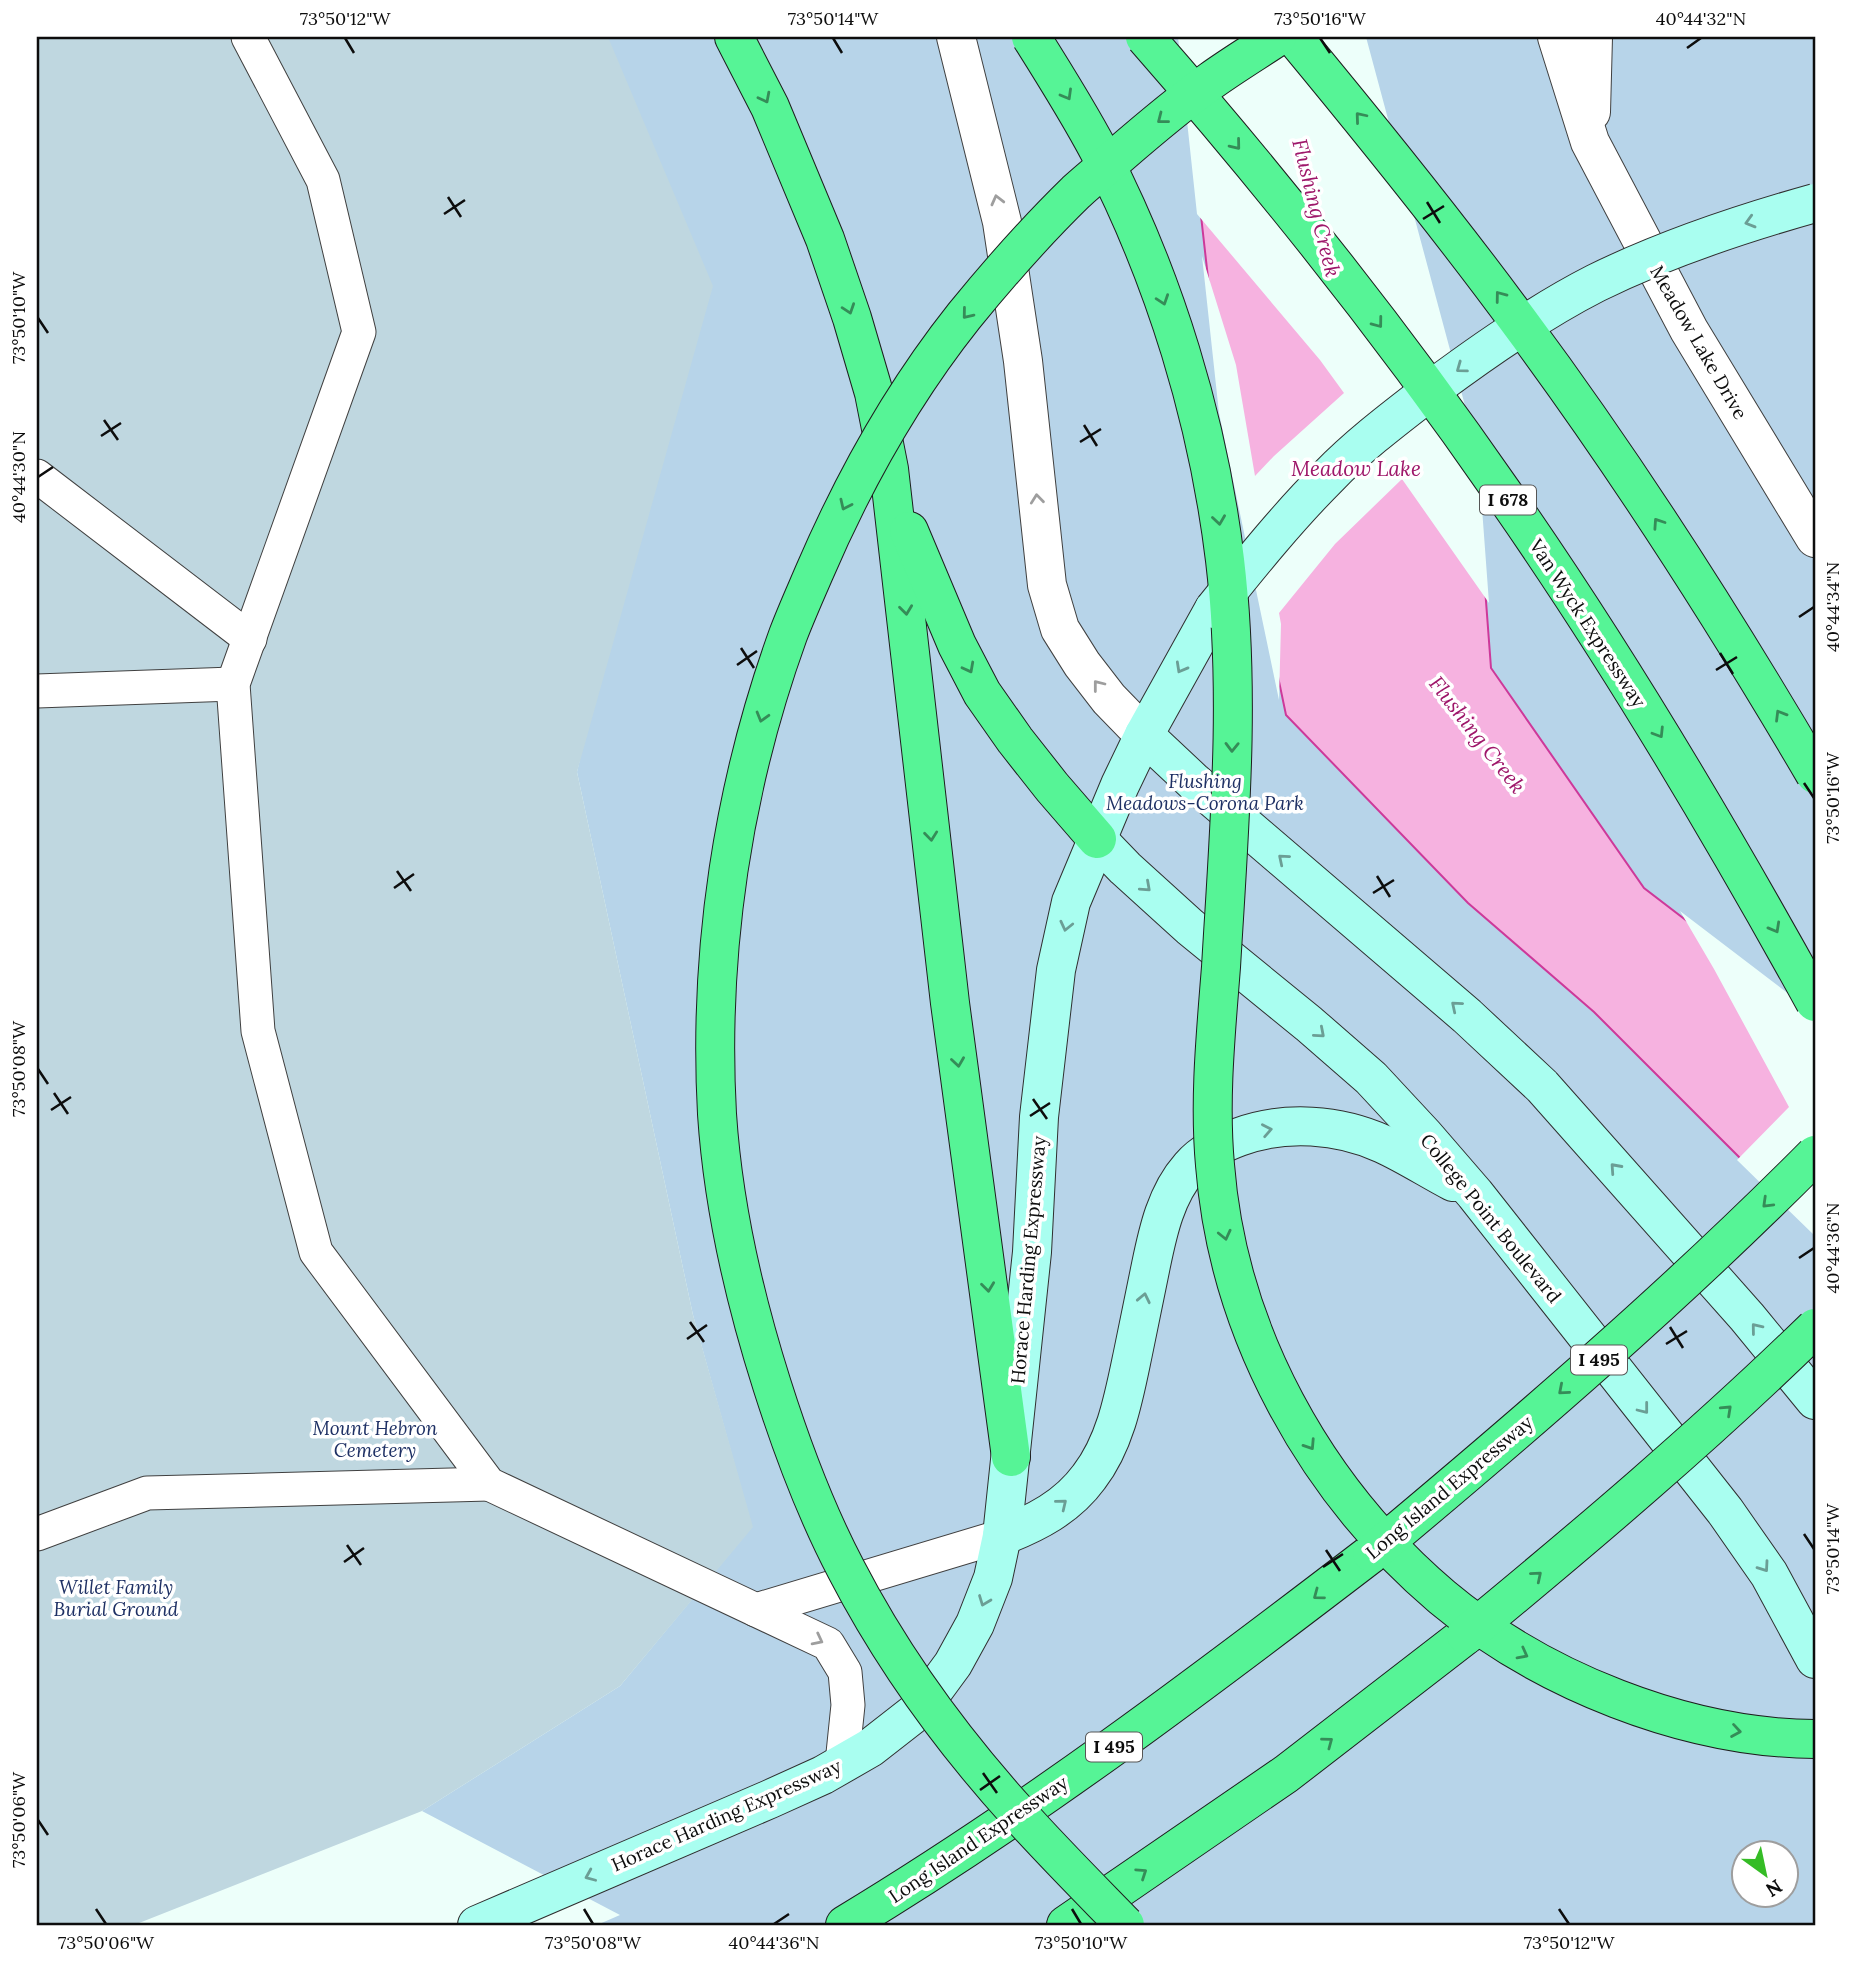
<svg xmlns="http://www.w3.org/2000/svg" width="1852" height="1962" viewBox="0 0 1852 1962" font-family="Lora,serif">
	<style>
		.green { fill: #b7d4e9; fill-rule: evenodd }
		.cemetery { fill: #bfd7e0 }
		.water { fill: #f6b2e0; stroke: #cd399a; stroke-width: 2 }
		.pier { fill: #edfffa }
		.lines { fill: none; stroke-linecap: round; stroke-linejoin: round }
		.service-casing { stroke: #404040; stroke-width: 35 }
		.minor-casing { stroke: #404040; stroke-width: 40 }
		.tertiary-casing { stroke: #404040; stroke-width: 40 }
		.secondary-casing { stroke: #2f2f2f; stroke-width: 40 }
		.motorway-casing { stroke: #1e1e1e; stroke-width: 40 }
		.service { stroke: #fff; stroke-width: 33 }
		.minor { stroke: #fff; stroke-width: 38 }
		.tertiary { stroke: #fff; stroke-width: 38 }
		.secondary { stroke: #a9fef0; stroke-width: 38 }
		.motorway { stroke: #56f496; stroke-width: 38 }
		.secondary-bridge-casing { stroke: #2f2f2f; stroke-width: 40; stroke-linecap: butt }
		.motorway-bridge-casing { stroke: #1e1e1e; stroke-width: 40; stroke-linecap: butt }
		.secondary-bridge { stroke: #a9fef0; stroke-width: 38 }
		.motorway-bridge { stroke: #56f496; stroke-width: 38 }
		.oneway { stroke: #358c58 }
		.oneway2 { stroke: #9e9e9e }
		.oneway3 { stroke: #6b9e95 }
		.ticks { fill: none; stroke: #0d0d0d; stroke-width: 2.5 }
		.labels { text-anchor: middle; stroke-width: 7; stroke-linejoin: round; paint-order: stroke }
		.shield { fill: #fff; stroke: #565656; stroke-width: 2 }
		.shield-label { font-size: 18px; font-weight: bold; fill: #0d0d0d }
		.street-label { font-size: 19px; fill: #0d0d0d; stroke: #fff }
		.park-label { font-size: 19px; font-style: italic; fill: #1e3064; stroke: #fff }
		.water-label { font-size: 21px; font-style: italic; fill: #9e176a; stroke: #fff }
		.neatline { fill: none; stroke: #0d0d0d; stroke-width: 2.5 }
		.ticks-label { font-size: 18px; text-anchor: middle; fill: #0d0d0d }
	</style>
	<rect width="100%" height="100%" fill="#edfffa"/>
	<path class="green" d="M 522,37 L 1815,37 L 1815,1925 L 597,1925 L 620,1915 L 422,1811 L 620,1686 L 752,1527 L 693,1315 L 577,772 L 580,759 ZM 1744,1854 L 1786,1854 L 1786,1896 L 1744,1896 Z"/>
	<path class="cemetery" d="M 37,37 L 608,37 L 713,286 L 577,772 L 693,1315 L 753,1527 L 620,1686 L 422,1811 L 134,1925 L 37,1925 Z"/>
	<path class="water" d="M 1181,37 L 1475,454 L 1491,668 L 1644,888 L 1815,1019 L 1815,1233 L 1594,1012 L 1468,903 L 1286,715 L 1223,412 Z"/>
	<g class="pier">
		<path d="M 1178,37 L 1366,37 L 1478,454 L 1489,603 L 1402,479 L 1335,544 L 1279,613 L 1281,624 L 1279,700 L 1219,413 L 1202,256 L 1236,365 L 1255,476 L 1274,456 L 1344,393 L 1320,360 L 1197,214 Z"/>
		<path d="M 1680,911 L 1815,1014 L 1815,1236 L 1737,1160 L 1789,1107 L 1714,969 Z"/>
	</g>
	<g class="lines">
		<defs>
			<g id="service">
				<path d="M 248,37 L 323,180 L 359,332 L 233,684 L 258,1031 L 316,1252 L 489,1484 L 828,1644 L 845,1672 L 848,1705 L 842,1763"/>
				<path d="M 37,476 L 250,639"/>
				<path d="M 37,691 L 233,684"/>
				<path d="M 37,1534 L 147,1493 L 489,1484"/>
				<path d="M 756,1610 L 1002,1536"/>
			</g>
			<g id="minor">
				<path d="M 1557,37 L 1590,142 L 1689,330 L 1815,538"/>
				<path d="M 1591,112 L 1593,37"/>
			</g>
			<path id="tertiary" d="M 956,37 L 1002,222 L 1023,361 L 1047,585 L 1060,629 L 1082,664 L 1109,699 L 1144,735"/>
			<g id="secondary">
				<path d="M 1144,735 L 1194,782 L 1467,1016 L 1542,1086 L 1747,1317 L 1815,1400"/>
				<path d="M 1097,839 L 1125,868 L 1190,927 L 1309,1024 L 1371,1078 L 1424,1135 L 1475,1194 L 1725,1511 L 1769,1574 L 1815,1659"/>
				<path d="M 1002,1536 C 1036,1523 1067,1507 1089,1477 C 1116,1442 1124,1396 1133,1353 C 1139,1324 1145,1294 1151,1265 C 1158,1231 1166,1194 1190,1167 C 1203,1152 1220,1144 1239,1137 C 1285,1120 1339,1124 1383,1144 C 1407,1155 1430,1170 1453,1182"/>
				<path d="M 477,1925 L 770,1799 L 823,1775 L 870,1748 L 920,1709 L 953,1664 L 975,1624 L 993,1578 L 1002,1536 L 1032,1252 L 1039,1117 L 1056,970 L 1071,902 L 1120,785 L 1144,735 L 1214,609"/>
			</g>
			<g id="motorway">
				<path d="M 734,37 L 770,107 L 825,239 L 852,318 L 874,393 L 889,469 L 950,1003 L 1011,1457"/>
				<path d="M 909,531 L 957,645 L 982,693 L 1015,740 L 1052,787 L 1097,839"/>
				<path d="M 845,1925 C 1029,1814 1201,1684 1372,1553"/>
				<path d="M 1066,1925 L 1286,1774 L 1466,1635"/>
			</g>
		</defs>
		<use href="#service" class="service-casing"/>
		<use href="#minor" class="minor-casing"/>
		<use href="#tertiary" class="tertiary-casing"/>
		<use href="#secondary" class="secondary-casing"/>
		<use href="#motorway" class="motorway-casing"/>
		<use href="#service" class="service"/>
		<use href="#minor" class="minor"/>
		<use href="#tertiary" class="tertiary"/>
		<use href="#secondary" class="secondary"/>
		<use href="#motorway" class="motorway"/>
		<defs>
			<path id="secondary-bridge" d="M 1214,609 C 1251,563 1287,518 1329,476 C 1361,443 1399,415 1435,387 C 1486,349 1539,312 1596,283 C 1665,249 1740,224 1815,203"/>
			<g id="motorway-bridge">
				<path d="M 1031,37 C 1055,75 1079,113 1100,153 C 1165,279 1208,420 1225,560 C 1241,695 1229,832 1221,967 C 1216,1032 1209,1099 1215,1165 C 1228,1332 1315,1489 1442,1597 C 1541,1680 1685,1738 1815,1739"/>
				<path d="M 1145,37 C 1272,182 1393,334 1503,493 C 1617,656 1719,828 1815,1002"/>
				<path d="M 1294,37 C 1371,130 1448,225 1520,323 C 1627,467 1724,619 1815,774"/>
				<path d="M 1372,1553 C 1524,1426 1675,1296 1815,1155"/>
				<path d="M 1466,1635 C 1585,1537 1704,1436 1815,1328"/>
				<path d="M 1125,1925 C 1089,1888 1052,1851 1018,1813 C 951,1739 892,1658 846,1569 C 815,1510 792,1448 772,1385 C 744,1297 723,1205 717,1114 C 708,951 733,787 788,635 C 796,614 805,594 814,573 C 853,482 902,394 964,316 C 999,273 1036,231 1076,192 C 1089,180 1104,168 1118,156 C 1148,130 1180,103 1212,80 C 1233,65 1256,51 1277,37"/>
			</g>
		</defs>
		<use href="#secondary-bridge" class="secondary-bridge-casing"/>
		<use href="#motorway-bridge" class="motorway-bridge-casing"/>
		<use href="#secondary-bridge" class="secondary-bridge"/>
		<use href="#motorway-bridge" class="motorway-bridge"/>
	</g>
	<defs><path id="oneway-chevron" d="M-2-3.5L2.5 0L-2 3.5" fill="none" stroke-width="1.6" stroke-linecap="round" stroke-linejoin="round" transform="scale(1.75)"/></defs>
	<g class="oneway">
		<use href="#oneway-chevron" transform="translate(1067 95) rotate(60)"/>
		<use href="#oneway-chevron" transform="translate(765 98) rotate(63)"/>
		<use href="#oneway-chevron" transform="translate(1360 117) rotate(-130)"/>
		<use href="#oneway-chevron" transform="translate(1162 119) rotate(142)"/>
		<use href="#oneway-chevron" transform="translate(1236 145) rotate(51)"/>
		<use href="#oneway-chevron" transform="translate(1500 296) rotate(-127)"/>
		<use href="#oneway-chevron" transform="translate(1163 300) rotate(71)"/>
		<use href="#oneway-chevron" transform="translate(849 309) rotate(71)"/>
		<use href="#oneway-chevron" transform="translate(967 314) rotate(129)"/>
		<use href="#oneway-chevron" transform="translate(1378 323) rotate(53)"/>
		<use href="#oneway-chevron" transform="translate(845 505) rotate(115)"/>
		<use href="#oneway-chevron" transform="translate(1219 520) rotate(82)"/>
		<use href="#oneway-chevron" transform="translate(1658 523) rotate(-124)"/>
		<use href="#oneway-chevron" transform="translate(906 610) rotate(83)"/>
		<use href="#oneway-chevron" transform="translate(969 668) rotate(62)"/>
		<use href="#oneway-chevron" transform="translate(1780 715) rotate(-121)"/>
		<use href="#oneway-chevron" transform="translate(762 717) rotate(106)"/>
		<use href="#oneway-chevron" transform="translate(1659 733) rotate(58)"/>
		<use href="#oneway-chevron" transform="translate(1232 747) rotate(91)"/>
		<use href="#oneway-chevron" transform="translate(931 836) rotate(84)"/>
		<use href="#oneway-chevron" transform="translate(1775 928) rotate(61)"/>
		<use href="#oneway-chevron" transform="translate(958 1062) rotate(82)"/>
		<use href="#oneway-chevron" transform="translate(1767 1203) rotate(136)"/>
		<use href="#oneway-chevron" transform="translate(1225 1235) rotate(77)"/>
		<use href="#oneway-chevron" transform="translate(988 1287) rotate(83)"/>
		<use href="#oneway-chevron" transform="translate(1563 1390) rotate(139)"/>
		<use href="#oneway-chevron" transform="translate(1727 1410) rotate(-43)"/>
		<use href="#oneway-chevron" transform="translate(1310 1445) rotate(57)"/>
		<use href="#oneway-chevron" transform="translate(1537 1576) rotate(-40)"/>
		<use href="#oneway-chevron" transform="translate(1318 1595) rotate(143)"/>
		<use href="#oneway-chevron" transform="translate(1523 1654) rotate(28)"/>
		<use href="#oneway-chevron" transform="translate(1736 1731) rotate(9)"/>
		<use href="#oneway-chevron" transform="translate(1328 1742) rotate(-37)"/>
		<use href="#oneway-chevron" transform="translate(1142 1873) rotate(-34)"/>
	</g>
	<g class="oneway2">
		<use href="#oneway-chevron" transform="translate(997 200) rotate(-104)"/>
		<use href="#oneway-chevron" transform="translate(1037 499) rotate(-96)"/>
		<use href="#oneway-chevron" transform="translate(1098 685) rotate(-128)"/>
		<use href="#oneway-chevron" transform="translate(818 1640) rotate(27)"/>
	</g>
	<g class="oneway3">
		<use href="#oneway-chevron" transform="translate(1750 222) rotate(164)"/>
		<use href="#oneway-chevron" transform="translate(1461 368) rotate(144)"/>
		<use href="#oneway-chevron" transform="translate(1181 668) rotate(119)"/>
		<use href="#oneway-chevron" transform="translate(1283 859) rotate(-140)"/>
		<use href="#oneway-chevron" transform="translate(1146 887) rotate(42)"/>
		<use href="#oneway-chevron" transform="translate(1066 926) rotate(103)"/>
		<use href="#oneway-chevron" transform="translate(1456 1006) rotate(-140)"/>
		<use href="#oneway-chevron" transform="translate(1320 1033) rotate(41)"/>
		<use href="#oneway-chevron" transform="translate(1267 1130) rotate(-11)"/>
		<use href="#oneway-chevron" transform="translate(1615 1168) rotate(-132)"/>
		<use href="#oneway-chevron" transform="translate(1144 1298) rotate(-78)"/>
		<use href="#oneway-chevron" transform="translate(1756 1328) rotate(-129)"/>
		<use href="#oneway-chevron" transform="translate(1644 1409) rotate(52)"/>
		<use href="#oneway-chevron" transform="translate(1062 1504) rotate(-39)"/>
		<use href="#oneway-chevron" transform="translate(1764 1567) rotate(55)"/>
		<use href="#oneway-chevron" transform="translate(984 1601) rotate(111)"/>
		<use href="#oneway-chevron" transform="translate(590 1876) rotate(157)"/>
	</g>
	<path class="ticks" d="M 345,38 L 354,53M 833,38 L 842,53M 1320,38 L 1330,53M 1687,48 L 1701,38M 448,197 L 461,217M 1427,202 L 1440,223M 444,214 L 465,200M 1423,219 L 1444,206M 38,318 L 48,333M 104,420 L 118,440M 1084,425 L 1097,446M 101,436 L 121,423M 1080,442 L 1101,429M 38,477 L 53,467M 1799,617 L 1814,607M 741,648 L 754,668M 1720,653 L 1733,674M 737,665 L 757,651M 1716,670 L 1737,657M 1804,783 L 1814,798M 397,871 L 411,891M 1377,876 L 1390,897M 394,888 L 414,874M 1373,893 L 1394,880M 38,1069 L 48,1084M 54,1093 L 68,1114M 1033,1099 L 1047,1119M 51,1110 L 71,1097M 1030,1116 L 1050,1103M 1799,1258 L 1814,1248M 690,1322 L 704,1342M 1670,1327 L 1683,1348M 687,1339 L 707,1325M 1666,1344 L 1687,1331M 1804,1534 L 1814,1549M 347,1545 L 361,1565M 1326,1550 L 1340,1571M 344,1562 L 364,1548M 1323,1567 L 1343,1554M 983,1773 L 997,1793M 980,1790 L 1000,1776M 38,1820 L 48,1835M 96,1909 L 106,1924M 584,1909 L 593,1924M 1072,1909 L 1081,1924M 1559,1909 L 1569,1924M 774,1924 L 789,1914"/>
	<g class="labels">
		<g class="shield">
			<rect x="1480" y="485.5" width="56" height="29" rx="5"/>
			<rect x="1571" y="1345.5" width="56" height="29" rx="5"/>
			<rect x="1086" y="1732.5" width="56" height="29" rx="5"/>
		</g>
		<g class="shield-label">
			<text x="1508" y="506">I 678</text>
			<text x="1599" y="1366">I 495</text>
			<text x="1114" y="1753">I 495</text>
		</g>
		<g class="street-label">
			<text transform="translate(1699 342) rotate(60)" y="7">Meadow Lake Drive</text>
			<text transform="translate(1588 623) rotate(57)" y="7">Van Wyck Expressway</text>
			<text transform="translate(1491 1218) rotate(51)" y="7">College Point Boulevard</text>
			<text transform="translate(1028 1260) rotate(-85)" y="7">Horace Harding Expressway</text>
			<text transform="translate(1449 1487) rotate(-40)" y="7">Long Island Expressway</text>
			<text transform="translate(726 1815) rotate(-24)" y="7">Horace Harding Expressway</text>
			<text transform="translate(978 1839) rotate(-34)" y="7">Long Island Expressway</text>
		</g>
		<g class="park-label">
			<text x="1205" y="788">Flushing<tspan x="1205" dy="22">Meadows-Corona Park</tspan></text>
			<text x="375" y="1435">Mount Hebron<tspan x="375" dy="22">Cemetery</tspan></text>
			<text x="116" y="1594">Willet Family<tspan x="116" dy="22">Burial Ground</tspan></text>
		</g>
		<g class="water-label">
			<text transform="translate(1316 208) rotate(76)" y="7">Flushing Creek</text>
			<text x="1356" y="476">Meadow Lake</text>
			<text transform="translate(1477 735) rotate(52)" y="7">Flushing Creek</text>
		</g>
	</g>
	<rect width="1852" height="1962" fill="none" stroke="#ffffff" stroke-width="77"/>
	<g transform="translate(1765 1874) rotate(147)"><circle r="33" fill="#ffffff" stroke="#9e9e9e" stroke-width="2"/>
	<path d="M0-5L12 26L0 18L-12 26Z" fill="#35bc26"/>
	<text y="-10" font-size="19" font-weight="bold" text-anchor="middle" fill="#0d0d0d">N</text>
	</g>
	<rect x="38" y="38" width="1776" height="1886" class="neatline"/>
	<g class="ticks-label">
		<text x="345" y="25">73°50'12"W</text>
		<text x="833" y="25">73°50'14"W</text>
		<text x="1320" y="25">73°50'16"W</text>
		<text x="1701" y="25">40°44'32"N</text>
		<text transform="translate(19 318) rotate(-90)" y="6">73°50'10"W</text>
		<text transform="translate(19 477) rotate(-90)" y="6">40°44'30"N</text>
		<text transform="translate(1833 607) rotate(-90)" y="6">40°44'34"N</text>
		<text transform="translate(1833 798) rotate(-90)" y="6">73°50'16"W</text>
		<text transform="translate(19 1069) rotate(-90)" y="6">73°50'08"W</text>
		<text transform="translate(1833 1248) rotate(-90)" y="6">40°44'36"N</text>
		<text transform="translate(1833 1549) rotate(-90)" y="6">73°50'14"W</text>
		<text transform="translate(19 1820) rotate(-90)" y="6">73°50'06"W</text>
		<text x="106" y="1949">73°50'06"W</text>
		<text x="593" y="1949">73°50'08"W</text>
		<text x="774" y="1949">40°44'36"N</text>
		<text x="1081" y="1949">73°50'10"W</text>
		<text x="1569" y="1949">73°50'12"W</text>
	</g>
</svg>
